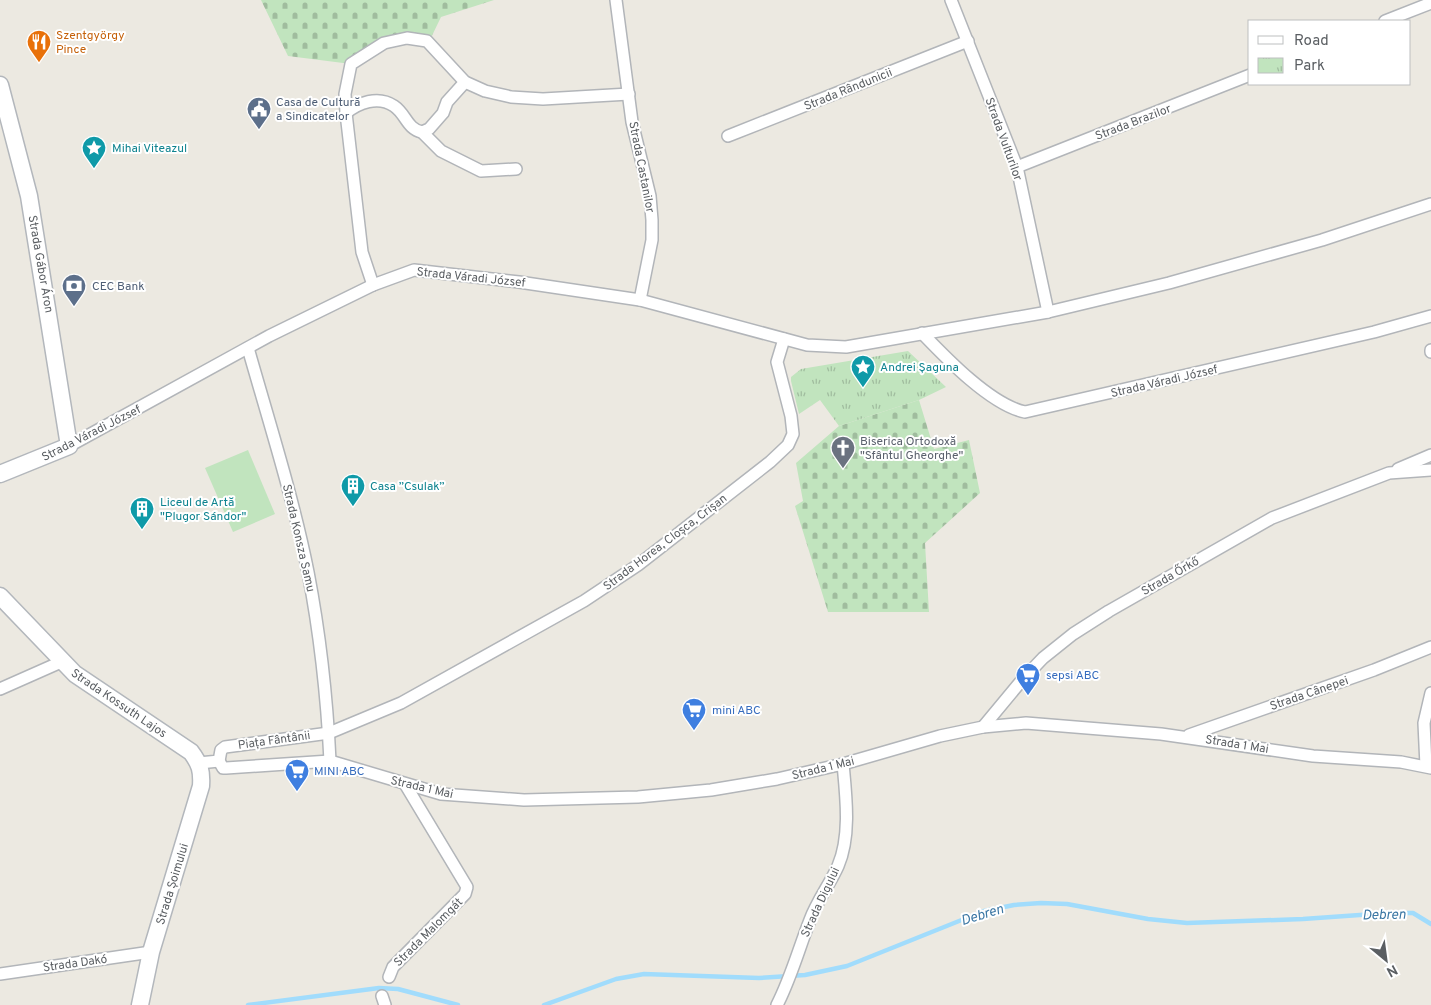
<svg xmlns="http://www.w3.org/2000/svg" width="1431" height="1005" viewBox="0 0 1431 1005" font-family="Overpass,sans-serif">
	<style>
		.cemetery { fill: url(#cemetery-stones) }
		.park { fill: url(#park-tufts) }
		.pitch { fill: #c1e4be }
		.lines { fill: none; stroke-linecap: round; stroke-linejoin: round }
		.stream { stroke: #a1dcfc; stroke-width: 4.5 }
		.minor-casing { stroke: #b2b5b9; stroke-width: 14 }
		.secondary-casing { stroke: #b3b7bc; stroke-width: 19 }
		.minor { stroke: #fff; stroke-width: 11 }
		.secondary { stroke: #fff; stroke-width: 16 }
		.labels { text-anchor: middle; stroke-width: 4; stroke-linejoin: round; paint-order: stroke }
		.food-label { font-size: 12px; fill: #c56008; stroke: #fff; text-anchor: start }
		.street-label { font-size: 12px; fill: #5a5e62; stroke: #fff }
		.service-label { font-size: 12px; fill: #4e5e75; stroke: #fff; text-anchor: start }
		.culture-label { font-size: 12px; fill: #0d838f; stroke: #fff; text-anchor: start }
		.worship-label { font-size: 12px; fill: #5b616d; stroke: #fff; text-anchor: start }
		.shop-label { font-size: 12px; fill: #366cbe; stroke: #fff; text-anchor: start }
		.water-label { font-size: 14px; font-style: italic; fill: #3d78a5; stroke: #fff }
	</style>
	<defs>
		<pattern id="cemetery-stones" width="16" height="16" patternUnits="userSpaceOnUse" patternTransform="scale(1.25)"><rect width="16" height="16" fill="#c1e4be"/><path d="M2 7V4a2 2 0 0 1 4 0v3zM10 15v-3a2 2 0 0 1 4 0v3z" fill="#a0bc9e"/></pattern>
		<pattern id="park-tufts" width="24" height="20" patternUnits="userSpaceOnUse" patternTransform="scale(1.25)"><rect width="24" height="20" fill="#c1e4be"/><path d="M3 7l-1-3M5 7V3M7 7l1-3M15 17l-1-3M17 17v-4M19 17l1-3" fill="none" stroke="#a0bc9e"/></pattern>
	</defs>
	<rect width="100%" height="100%" fill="#ece9e1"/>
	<g class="cemetery">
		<path d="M 261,0 L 494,0 L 441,17 L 427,46 L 384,43 L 351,64 L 288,56 Z"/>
		<path d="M 919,400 L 934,449 L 969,440 L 980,493 L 925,543 L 929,612 L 828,612 L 795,506 L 803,501 L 796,463 L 839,426 Z"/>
	</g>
	<path class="park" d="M 908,351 L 946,387 L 919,400 L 839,426 L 820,400 L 799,414 L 791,381 L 791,377 L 801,369 Z"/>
	<path class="pitch" d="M 248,450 L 275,514 L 233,532 L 205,468 Z"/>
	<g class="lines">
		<g class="stream">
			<path d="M 248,1005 L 379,988 L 398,989 L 458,1005"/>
			<path d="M 544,1005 L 616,979 L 644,974 L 759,978 L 805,975 L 847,966 L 984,911 L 1014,905 L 1041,903 L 1067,904 L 1148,919 L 1187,923 L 1303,919 L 1388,913 L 1413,913 L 1431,924"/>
		</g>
		<defs>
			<g id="minor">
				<path d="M 616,0 L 632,122 L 650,196 L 652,220 L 652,240 L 640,300"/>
				<path d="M 951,0 L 1017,167 L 1048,312"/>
				<path d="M 1385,21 L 1431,3"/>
				<path d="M 346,113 C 358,103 378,95 394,106 C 406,114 407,129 422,132 L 429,129 L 443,113 L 447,102 L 465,82"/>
				<path d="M 422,132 L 441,151 L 481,171 L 516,169"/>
				<path d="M 728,136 L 968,41"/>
				<path d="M 1017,167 L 1250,75"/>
				<path d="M 373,285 L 362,252 L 346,113 L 345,94 L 351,64 L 384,43 L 407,38 L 427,41 L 465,82 L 485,91 L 511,97 L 543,99 L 629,94"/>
				<path d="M 922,333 C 946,358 991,405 1025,412 L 1374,332 L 1431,316"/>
				<path d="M 248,348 C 269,422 293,497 308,572 C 320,634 327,698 330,761"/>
				<path d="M 1431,350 L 1431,352"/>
				<path d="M 69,446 L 269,336 L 373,285 L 414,270 L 519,282 L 640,300 L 807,345 L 846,347 L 1048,312 L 1169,283 L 1322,240 L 1431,204"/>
				<path d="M 1398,469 L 1431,455"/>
				<path d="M 0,689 L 61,662"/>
				<path d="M 983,727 L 1022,680 L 1043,658 L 1073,634 L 1109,611 L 1272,518 L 1389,473 L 1431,470"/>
				<path d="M 1189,735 L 1374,670 L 1431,647"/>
				<path d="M 219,761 L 223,768 L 226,768 L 330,761 L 441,794 L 524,800 L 638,797 L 711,790 L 777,779 L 843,764 L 940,736 L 983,727 L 1026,723 L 1161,734 L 1313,756 L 1401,762 L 1431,768"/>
				<path d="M 199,763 L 219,761 L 221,750 L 225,747 L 329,733 L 401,703 L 584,601 L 638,565 L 770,462 L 788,445 L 793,434 L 791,416 L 777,362 L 784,339"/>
				<path d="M 1426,766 L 1424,723 L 1431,693"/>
				<path d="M 0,974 L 151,952"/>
				<path d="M 389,977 L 393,967 L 465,894 L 467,887 L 405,784"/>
				<path d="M 382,996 L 385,1005"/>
				<path d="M 777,1005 C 791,978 799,948 810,920 C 817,901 830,884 838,866 C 851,836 846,796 843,764"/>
			</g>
			<g id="secondary">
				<path d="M 0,85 L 29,196 L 69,446 L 0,474"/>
				<path d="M 0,596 L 75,674 L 191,752 C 200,764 202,771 201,786 L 151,952 L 140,1005"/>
			</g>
		</defs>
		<use href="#minor" class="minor-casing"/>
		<use href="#secondary" class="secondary-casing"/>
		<use href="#minor" class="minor"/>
		<use href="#secondary" class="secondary"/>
	</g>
	<defs>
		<symbol id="restaurant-pin" viewBox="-11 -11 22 30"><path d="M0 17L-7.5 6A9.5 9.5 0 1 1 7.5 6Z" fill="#e8710a" stroke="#fff"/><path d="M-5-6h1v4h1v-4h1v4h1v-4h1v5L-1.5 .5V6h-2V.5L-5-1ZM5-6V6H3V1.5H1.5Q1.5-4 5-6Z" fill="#fff"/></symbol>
		<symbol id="civic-pin" viewBox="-11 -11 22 30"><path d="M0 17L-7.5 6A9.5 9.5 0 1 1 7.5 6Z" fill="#5c6f8a" stroke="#fff"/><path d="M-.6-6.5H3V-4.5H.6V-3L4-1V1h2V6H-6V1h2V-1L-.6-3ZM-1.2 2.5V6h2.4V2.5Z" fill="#fff"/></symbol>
		<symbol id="sight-pin" viewBox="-11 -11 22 30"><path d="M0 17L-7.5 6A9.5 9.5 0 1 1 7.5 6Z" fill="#0f9aa8" stroke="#fff"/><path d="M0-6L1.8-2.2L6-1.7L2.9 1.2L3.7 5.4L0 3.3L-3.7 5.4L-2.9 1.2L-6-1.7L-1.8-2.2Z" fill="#fff"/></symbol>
		<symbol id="bank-pin" viewBox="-11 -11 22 30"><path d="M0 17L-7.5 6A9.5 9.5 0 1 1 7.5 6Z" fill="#5c6f8a" stroke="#fff"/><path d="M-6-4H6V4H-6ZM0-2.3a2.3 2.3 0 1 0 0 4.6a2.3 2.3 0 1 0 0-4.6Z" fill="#fff"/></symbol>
		<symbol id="church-pin" viewBox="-11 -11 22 30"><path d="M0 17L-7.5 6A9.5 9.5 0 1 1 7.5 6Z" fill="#6b7280" stroke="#fff"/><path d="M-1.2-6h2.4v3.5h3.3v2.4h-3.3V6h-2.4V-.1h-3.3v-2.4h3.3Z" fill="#fff"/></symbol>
		<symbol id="building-pin" viewBox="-11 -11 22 30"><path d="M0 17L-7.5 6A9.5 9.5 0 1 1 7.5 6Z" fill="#0f9aa8" stroke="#fff"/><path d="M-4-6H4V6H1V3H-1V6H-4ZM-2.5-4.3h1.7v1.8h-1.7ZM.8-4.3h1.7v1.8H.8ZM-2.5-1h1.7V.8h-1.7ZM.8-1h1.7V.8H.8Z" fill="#fff"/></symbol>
		<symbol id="supermarket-pin" viewBox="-11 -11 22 30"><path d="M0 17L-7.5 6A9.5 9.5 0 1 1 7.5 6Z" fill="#3f7fe0" stroke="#fff"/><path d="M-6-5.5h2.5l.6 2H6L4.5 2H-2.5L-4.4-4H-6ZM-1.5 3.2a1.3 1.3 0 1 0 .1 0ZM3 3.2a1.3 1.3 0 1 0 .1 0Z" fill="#fff"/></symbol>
	</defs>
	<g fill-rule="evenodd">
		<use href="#restaurant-pin" x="25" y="28" width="28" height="38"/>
		<use href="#civic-pin" x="245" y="95" width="28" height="38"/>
		<use href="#sight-pin" x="80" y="134" width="28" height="38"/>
		<use href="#bank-pin" x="60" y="272" width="28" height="38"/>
		<use href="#sight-pin" x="849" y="353" width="28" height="38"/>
		<use href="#church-pin" x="829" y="434" width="28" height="38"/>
		<use href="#building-pin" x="339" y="472" width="28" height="38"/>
		<use href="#building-pin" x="128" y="495" width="28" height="38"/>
		<use href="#supermarket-pin" x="1014" y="661" width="28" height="38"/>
		<use href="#supermarket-pin" x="680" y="696" width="28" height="38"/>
		<use href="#supermarket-pin" x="283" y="757" width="28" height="38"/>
	</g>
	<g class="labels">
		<g class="food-label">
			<text x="56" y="39">Szentgyörgy<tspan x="56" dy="14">Pince</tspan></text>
		</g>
		<g class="street-label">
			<text transform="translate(848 89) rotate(-22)" y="4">Strada Rândunicii</text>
			<text transform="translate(1133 122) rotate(-21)" y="4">Strada Brazilor</text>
			<text transform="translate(1004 139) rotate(70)" y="4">Strada Vulturilor</text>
			<text transform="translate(642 167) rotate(79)" y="4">Strada Castanilor</text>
			<text transform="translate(41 264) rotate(80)" y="4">Strada Gábor Áron</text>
			<text transform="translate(471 277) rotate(6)" y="4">Strada Váradi József</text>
			<text transform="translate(1164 381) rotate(-13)" y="4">Strada Váradi József</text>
			<text transform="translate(91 433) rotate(-27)" y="4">Strada Váradi József</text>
			<text transform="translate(299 538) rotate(77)" y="4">Strada Konsza Samu</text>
			<text transform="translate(665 542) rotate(-37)" y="4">Strada Horea, Cloșca, Crișan</text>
			<text transform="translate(1170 576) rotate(-30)" y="4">Strada Őrkő</text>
			<text transform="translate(1309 693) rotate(-19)" y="4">Strada Cânepei</text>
			<text transform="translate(119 703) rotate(34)" y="4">Strada Kossuth Lajos</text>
			<text transform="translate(274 740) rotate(-8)" y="4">Piața Fântânii</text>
			<text transform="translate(1237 744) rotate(9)" y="4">Strada 1 Mai</text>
			<text transform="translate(823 768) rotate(-14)" y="4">Strada 1 Mai</text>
			<text transform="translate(422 787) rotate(13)" y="4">Strada 1 Mai</text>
			<text transform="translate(172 884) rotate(-73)" y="4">Strada Șoimului</text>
			<text transform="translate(820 902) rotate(-65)" y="4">Strada Digului</text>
			<text transform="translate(428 932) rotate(-45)" y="4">Strada Malomgát</text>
			<text transform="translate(75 963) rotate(-8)" y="4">Strada Dakó</text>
		</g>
		<g class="service-label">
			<text x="276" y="106">Casa de Cultură<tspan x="276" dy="14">a Sindicatelor</tspan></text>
			<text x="92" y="290">CEC Bank</text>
		</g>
		<g class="culture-label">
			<text x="112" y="152">Mihai Viteazul</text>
			<text x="880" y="371">Andrei Șaguna</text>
			<text x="370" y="490">Casa ”Csulak”</text>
			<text x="160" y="506">Liceul de Artă<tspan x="160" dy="14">"Plugor Sándor"</tspan></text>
		</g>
		<g class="worship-label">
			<text x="860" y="445">Biserica Ortodoxă<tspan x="860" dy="14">"Sfântul Gheorghe"</tspan></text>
		</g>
		<g class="shop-label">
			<text x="1046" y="679">sepsi ABC</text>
			<text x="712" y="714">mini ABC</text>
			<text x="314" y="775">MINI ABC</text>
		</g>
		<g class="water-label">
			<text transform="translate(982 914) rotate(-17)" y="5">Debren</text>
			<text transform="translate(1384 914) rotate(-1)" y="5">Debren</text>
		</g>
	</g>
	<rect x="1248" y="20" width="162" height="65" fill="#ffffff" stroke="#bdbfc0"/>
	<rect x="1258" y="36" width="25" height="8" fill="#ffffff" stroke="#bdbfc0"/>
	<text x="1294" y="45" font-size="15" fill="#5a5e62">Road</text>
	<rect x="1258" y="58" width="25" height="15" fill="url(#park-tufts)" stroke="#bdbfc0"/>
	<text x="1294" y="70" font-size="15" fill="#5a5e62">Park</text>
	<g transform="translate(1386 960) rotate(151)" stroke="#ffffff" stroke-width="4" paint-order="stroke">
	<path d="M0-4L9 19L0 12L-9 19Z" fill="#5a5e62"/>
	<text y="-8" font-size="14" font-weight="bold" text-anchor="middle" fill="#5a5e62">N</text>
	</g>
</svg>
